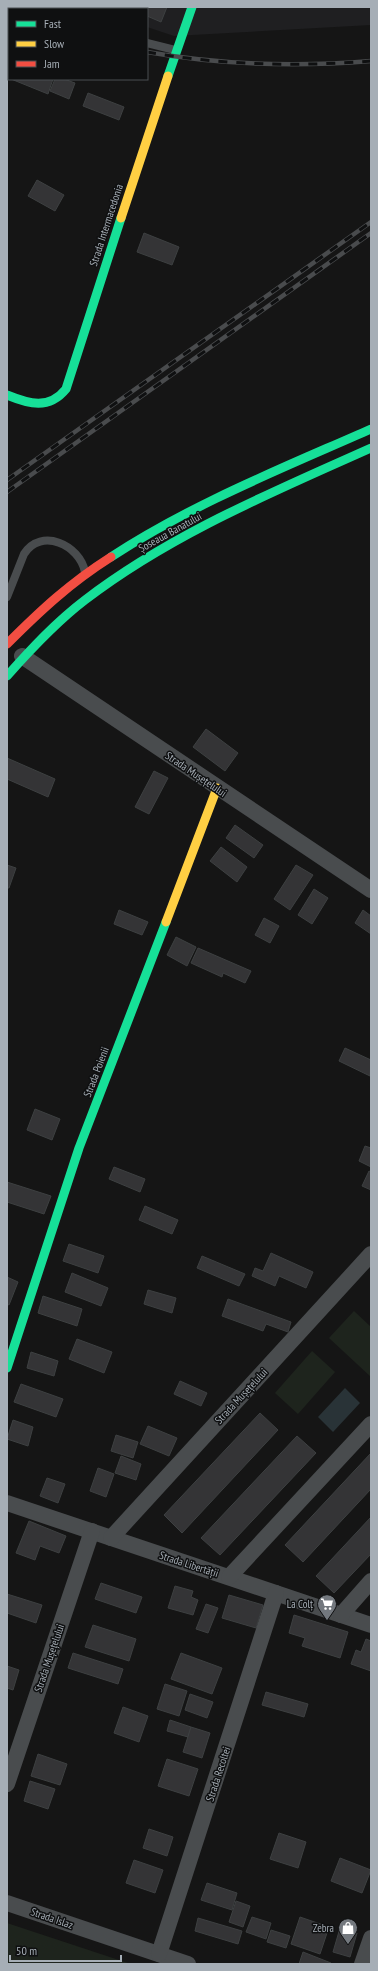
<svg xmlns="http://www.w3.org/2000/svg" width="378" height="1971" viewBox="0 0 378 1971" font-family="'PT Sans Narrow',sans-serif">
	<style>
		.built { fill: #1f1f21 }
		.green { fill: #1e241d }
		.water { fill: #293337 }
		.building { fill: #343436; stroke: #3d4041 }
		.lines { fill: none; stroke-linecap: round; stroke-linejoin: round }
		.lane { stroke: #494c4e; stroke-width: 8 }
		.street { stroke: #494c4e; stroke-width: 16 }
		.fast { stroke: #16e098; stroke-width: 9 }
		.slow { stroke: #ffcf43; stroke-width: 9 }
		.jam { stroke: #f24e42; stroke-width: 9 }
		.rail-casing { stroke: #494b4d; stroke-width: 4.5 }
		.rail { stroke: #0f1011; stroke-width: 3; stroke-dasharray: 9; stroke-linecap: butt }
		.labels { text-anchor: middle; stroke-width: 3; stroke-linejoin: round; paint-order: stroke }
		.street-label { font-size: 11px; fill: #a6aeb6; stroke: #0f1011 }
		.poi-label { font-size: 11px; fill: #a6aeb6; stroke: #0f1011; text-anchor: end }
	</style>
	<rect width="100%" height="100%" fill="#151515"/>
	<path class="built" d="M 85,7 L 371,7 L 371,25 L 174,36 L 147,27 L 147,9 L 91,9 Z"/>
	<g class="green">
		<path d="M 354,1311 L 371,1327 L 371,1377 L 329,1338 Z"/>
		<path d="M 312,1351 L 335,1372 L 298,1414 L 275,1393 Z"/>
		<path d="M 7,1923 L 19,1927 L 131,1964 L 7,1964 Z"/>
	</g>
	<path class="water" d="M 345,1388 L 360,1403 L 333,1432 L 318,1417 Z"/>
	<g class="building">
		<path d="M 129,7 L 167,7 L 161,22 L 147,16 L 147,9 L 129,9 Z"/>
		<path d="M 9,63 L 9,78 L 7,77 Z"/>
		<path d="M 11,79 L 53,79 L 48,94 Z"/>
		<path d="M 55,79 L 64,79 L 75,83 L 69,99 L 50,91 Z"/>
		<path d="M 88,93 L 124,107 L 119,120 L 83,106 Z"/>
		<path d="M 37,180 L 64,195 L 55,211 L 28,196 Z"/>
		<path d="M 144,233 L 179,247 L 172,265 L 137,252 Z"/>
		<path d="M 206,729 L 238,753 L 225,771 L 193,747 Z"/>
		<path d="M 7,758 L 55,779 L 48,797 L 7,779 Z"/>
		<path d="M 154,771 L 168,778 L 149,814 L 135,807 Z"/>
		<path d="M 235,825 L 263,845 L 254,858 L 226,838 Z"/>
		<path d="M 221,847 L 247,867 L 237,882 L 210,861 Z"/>
		<path d="M 7,865 L 16,868 L 9,888 L 7,888 Z"/>
		<path d="M 296,865 L 313,875 L 290,910 L 274,899 Z"/>
		<path d="M 314,889 L 328,898 L 312,924 L 298,915 Z"/>
		<path d="M 119,910 L 148,922 L 142,935 L 114,924 Z"/>
		<path d="M 363,910 L 371,916 L 371,934 L 355,923 Z"/>
		<path d="M 264,918 L 279,926 L 270,943 L 255,935 Z"/>
		<path d="M 176,937 L 196,947 L 187,966 L 167,955 Z"/>
		<path d="M 198,948 L 251,971 L 245,983 L 223,973 L 222,977 L 191,963 Z"/>
		<path d="M 345,1048 L 371,1060 L 370,1076 L 339,1061 Z"/>
		<path d="M 35,1109 L 60,1119 L 52,1140 L 27,1130 Z"/>
		<path d="M 365,1146 L 371,1148 L 371,1167 L 359,1161 Z"/>
		<path d="M 114,1167 L 145,1179 L 140,1192 L 109,1179 Z"/>
		<path d="M 369,1171 L 371,1172 L 371,1190 L 362,1186 Z"/>
		<path d="M 7,1182 L 51,1196 L 44,1214 L 7,1202 Z"/>
		<path d="M 145,1206 L 178,1220 L 172,1234 L 139,1220 Z"/>
		<path d="M 69,1244 L 104,1256 L 98,1273 L 63,1261 Z"/>
		<path d="M 271,1253 L 313,1272 L 306,1288 L 279,1276 L 275,1286 L 252,1276 L 255,1268 L 263,1271 Z"/>
		<path d="M 202,1256 L 245,1274 L 239,1286 L 197,1268 Z"/>
		<path d="M 72,1273 L 108,1288 L 101,1306 L 65,1292 Z"/>
		<path d="M 7,1277 L 18,1282 L 9,1305 L 7,1304 Z"/>
		<path d="M 148,1290 L 176,1298 L 172,1313 L 144,1304 Z"/>
		<path d="M 43,1296 L 82,1309 L 77,1326 L 38,1313 Z"/>
		<path d="M 228,1299 L 291,1322 L 288,1332 L 266,1324 L 263,1331 L 222,1316 Z"/>
		<path d="M 77,1339 L 112,1352 L 104,1373 L 69,1359 Z"/>
		<path d="M 31,1352 L 58,1361 L 54,1376 L 27,1368 Z"/>
		<path d="M 180,1381 L 207,1393 L 201,1406 L 174,1394 Z"/>
		<path d="M 21,1384 L 63,1399 L 56,1417 L 14,1402 Z"/>
		<path d="M 260,1413 L 278,1430 L 182,1533 L 164,1515 Z"/>
		<path d="M 13,1420 L 33,1427 L 28,1446 L 7,1439 Z"/>
		<path d="M 148,1426 L 177,1438 L 169,1456 L 140,1444 Z"/>
		<path d="M 116,1435 L 138,1442 L 133,1458 L 111,1451 Z"/>
		<path d="M 297,1436 L 316,1453 L 220,1555 L 201,1538 Z"/>
		<path d="M 371,1453 L 371,1489 L 303,1562 L 285,1545 Z"/>
		<path d="M 121,1456 L 141,1464 L 136,1480 L 115,1473 Z"/>
		<path d="M 98,1468 L 114,1474 L 106,1497 L 90,1491 Z"/>
		<path d="M 47,1478 L 65,1484 L 58,1503 L 40,1496 Z"/>
		<path d="M 371,1517 L 371,1554 L 334,1593 L 316,1576 Z"/>
		<path d="M 29,1521 L 66,1536 L 59,1553 L 40,1546 L 35,1560 L 16,1553 Z"/>
		<path d="M 101,1583 L 142,1597 L 136,1613 L 95,1599 Z"/>
		<path d="M 175,1586 L 193,1591 L 191,1597 L 198,1600 L 193,1615 L 168,1608 Z"/>
		<path d="M 7,1594 L 42,1605 L 36,1623 L 7,1613 Z"/>
		<path d="M 229,1595 L 263,1605 L 256,1628 L 222,1618 Z"/>
		<path d="M 206,1604 L 218,1608 L 208,1633 L 196,1629 Z"/>
		<path d="M 294,1615 L 348,1632 L 340,1658 L 302,1646 L 305,1638 L 289,1633 Z"/>
		<path d="M 93,1625 L 136,1639 L 129,1661 L 85,1647 Z"/>
		<path d="M 366,1639 L 371,1641 L 371,1671 L 351,1664 L 356,1650 L 361,1652 Z"/>
		<path d="M 73,1653 L 123,1669 L 118,1684 L 68,1668 Z"/>
		<path d="M 181,1653 L 222,1668 L 212,1694 L 171,1679 Z"/>
		<path d="M 7,1666 L 19,1670 L 13,1690 L 7,1688 Z"/>
		<path d="M 165,1684 L 187,1691 L 179,1716 L 157,1709 Z"/>
		<path d="M 266,1692 L 308,1704 L 304,1717 L 262,1705 Z"/>
		<path d="M 190,1694 L 213,1702 L 207,1718 L 185,1710 Z"/>
		<path d="M 123,1707 L 148,1716 L 139,1742 L 114,1733 Z"/>
		<path d="M 170,1720 L 191,1727 L 188,1737 L 167,1731 Z"/>
		<path d="M 191,1727 L 210,1733 L 202,1758 L 183,1752 Z"/>
		<path d="M 38,1754 L 67,1764 L 60,1785 L 31,1776 Z"/>
		<path d="M 167,1759 L 198,1769 L 189,1796 L 158,1786 Z"/>
		<path d="M 30,1781 L 55,1789 L 48,1809 L 24,1801 Z"/>
		<path d="M 149,1829 L 173,1837 L 167,1856 L 143,1848 Z"/>
		<path d="M 279,1833 L 306,1842 L 298,1868 L 270,1859 Z"/>
		<path d="M 340,1858 L 371,1870 L 362,1893 L 331,1881 Z"/>
		<path d="M 134,1860 L 163,1870 L 155,1893 L 126,1883 Z"/>
		<path d="M 207,1883 L 237,1893 L 232,1910 L 201,1900 Z"/>
		<path d="M 236,1901 L 250,1906 L 243,1927 L 229,1922 Z"/>
		<path d="M 252,1917 L 271,1923 L 266,1939 L 246,1932 Z"/>
		<path d="M 300,1917 L 329,1927 L 320,1954 L 291,1944 Z"/>
		<path d="M 198,1918 L 242,1931 L 238,1944 L 195,1931 Z"/>
		<path d="M 340,1928 L 357,1933 L 350,1957 L 333,1952 Z"/>
		<path d="M 271,1930 L 290,1936 L 286,1948 L 267,1942 Z"/>
		<path d="M 303,1952 L 331,1963 L 331,1964 L 299,1964 Z"/>
	</g>
	<g class="lines">
		<g class="lane">
			<path d="M 10,7 L 16,9"/>
			<path d="M 147,43 L 175,50"/>
			<path d="M 7,597 L 24,554 C 41,527 80,545 85,572"/>
		</g>
		<g class="street">
			<path d="M 22,656 L 371,890"/>
			<path d="M 7,1503 L 371,1625"/>
			<path d="M 111,1538 L 371,1254"/>
			<path d="M 229,1577 L 371,1424"/>
			<path d="M 341,1615 L 371,1581"/>
			<path d="M 7,1784 L 92,1531"/>
			<path d="M 7,1903 L 188,1964"/>
			<path d="M 159,1954 L 276,1593"/>
			<path d="M 362,1964 L 371,1938"/>
		</g>
		<g class="fast">
			<path d="M 168,76 L 192,7"/>
			<path d="M 7,395 C 29,404 49,410 66,389 L 121,218"/>
			<path d="M 111,557 C 192,504 283,468 371,429"/>
			<path d="M 7,676 C 31,649 56,622 85,600 C 171,534 273,492 371,448"/>
			<path d="M 7,1368 L 79,1148 L 166,922"/>
		</g>
		<g class="slow">
			<path d="M 121,218 L 168,76"/>
			<path d="M 166,922 L 217,788"/>
		</g>
		<path class="jam" d="M 7,644 C 41,610 70,583 111,557"/>
		<defs>
			<g id="rail">
				<path d="M 7,16 L 9,17"/>
				<path d="M 147,52 C 221,65 297,67 371,61"/>
				<path d="M 7,480 L 371,222"/>
				<path d="M 7,492 L 371,233"/>
			</g>
		</defs>
		<use href="#rail" class="rail-casing"/>
		<use href="#rail" class="rail"/>
	</g>
	<defs>
		<symbol id="supermarket-pin" viewBox="-11 -11 22 30"><path d="M0 17L-7.5 6A9.5 9.5 0 1 1 7.5 6Z" fill="#73787e" stroke="#0f1011"/><path d="M-6-5.5h2.5l.6 2H6L4.5 2H-2.5L-4.4-4H-6ZM-1.5 3.2a1.3 1.3 0 1 0 .1 0ZM3 3.2a1.3 1.3 0 1 0 .1 0Z" fill="#fff"/></symbol>
		<symbol id="shop-pin" viewBox="-11 -11 22 30"><path d="M0 17L-7.5 6A9.5 9.5 0 1 1 7.5 6Z" fill="#73787e" stroke="#0f1011"/><path d="M-5-2.5h2.3a2.7 3.5 0 0 1 5.4 0H5L5.5 6h-11ZM-1.5-2.5h3a1.5 2.3 0 0 0-3 0Z" fill="#fff"/></symbol>
	</defs>
	<g fill-rule="evenodd">
		<use href="#supermarket-pin" x="316" y="1593" width="22" height="30"/>
		<use href="#shop-pin" x="337" y="1917" width="22" height="30"/>
	</g>
	<g class="labels">
		<g class="street-label">
			<text transform="translate(106 225) rotate(-72)" y="4">Strada Intermacedonia</text>
			<text transform="translate(170 532) rotate(-29)" y="4">Șoseaua Banatului</text>
			<text transform="translate(196 774) rotate(34)" y="4">Strada Mușețelului</text>
			<text transform="translate(96 1072) rotate(-69)" y="4">Strada Poienii</text>
			<text transform="translate(241 1396) rotate(-47)" y="4">Strada Mușețelului</text>
			<text transform="translate(189 1564) rotate(18)" y="4">Strada Libertății</text>
			<text transform="translate(49 1658) rotate(-71)" y="4">Strada Mușețelului</text>
			<text transform="translate(218 1774) rotate(-72)" y="4">Strada Recoltei</text>
			<text transform="translate(52 1918) rotate(19)" y="4">Strada Islaz</text>
		</g>
		<g class="poi-label">
			<text x="313" y="1608">La Colț</text>
			<text x="334" y="1932">Zebra</text>
		</g>
	</g>
	<rect width="378" height="1971" fill="none" stroke="#a6aeb6" stroke-width="16"/>
	<rect x="8" y="8" width="140" height="72" fill="#0f1011" stroke="#4b4f53"/>
	<rect x="16" y="21" width="20" height="6" fill="#16e098" stroke="#4b4f53"/>
	<text x="44" y="28" font-size="12" fill="#a6aeb6">Fast</text>
	<rect x="16" y="41" width="20" height="6" fill="#ffcf43" stroke="#4b4f53"/>
	<text x="44" y="48" font-size="12" fill="#a6aeb6">Slow</text>
	<rect x="16" y="61" width="20" height="6" fill="#f24e42" stroke="#4b4f53"/>
	<text x="44" y="68" font-size="12" fill="#a6aeb6">Jam</text>
	<path d="M10 1955v6h111v-6" fill="none" stroke="#a6aeb6" stroke-width="2"/>
	<text x="16" y="1955" font-size="12" fill="#a6aeb6" stroke="#0f1011" stroke-width="3" paint-order="stroke">50 m</text>
</svg>
